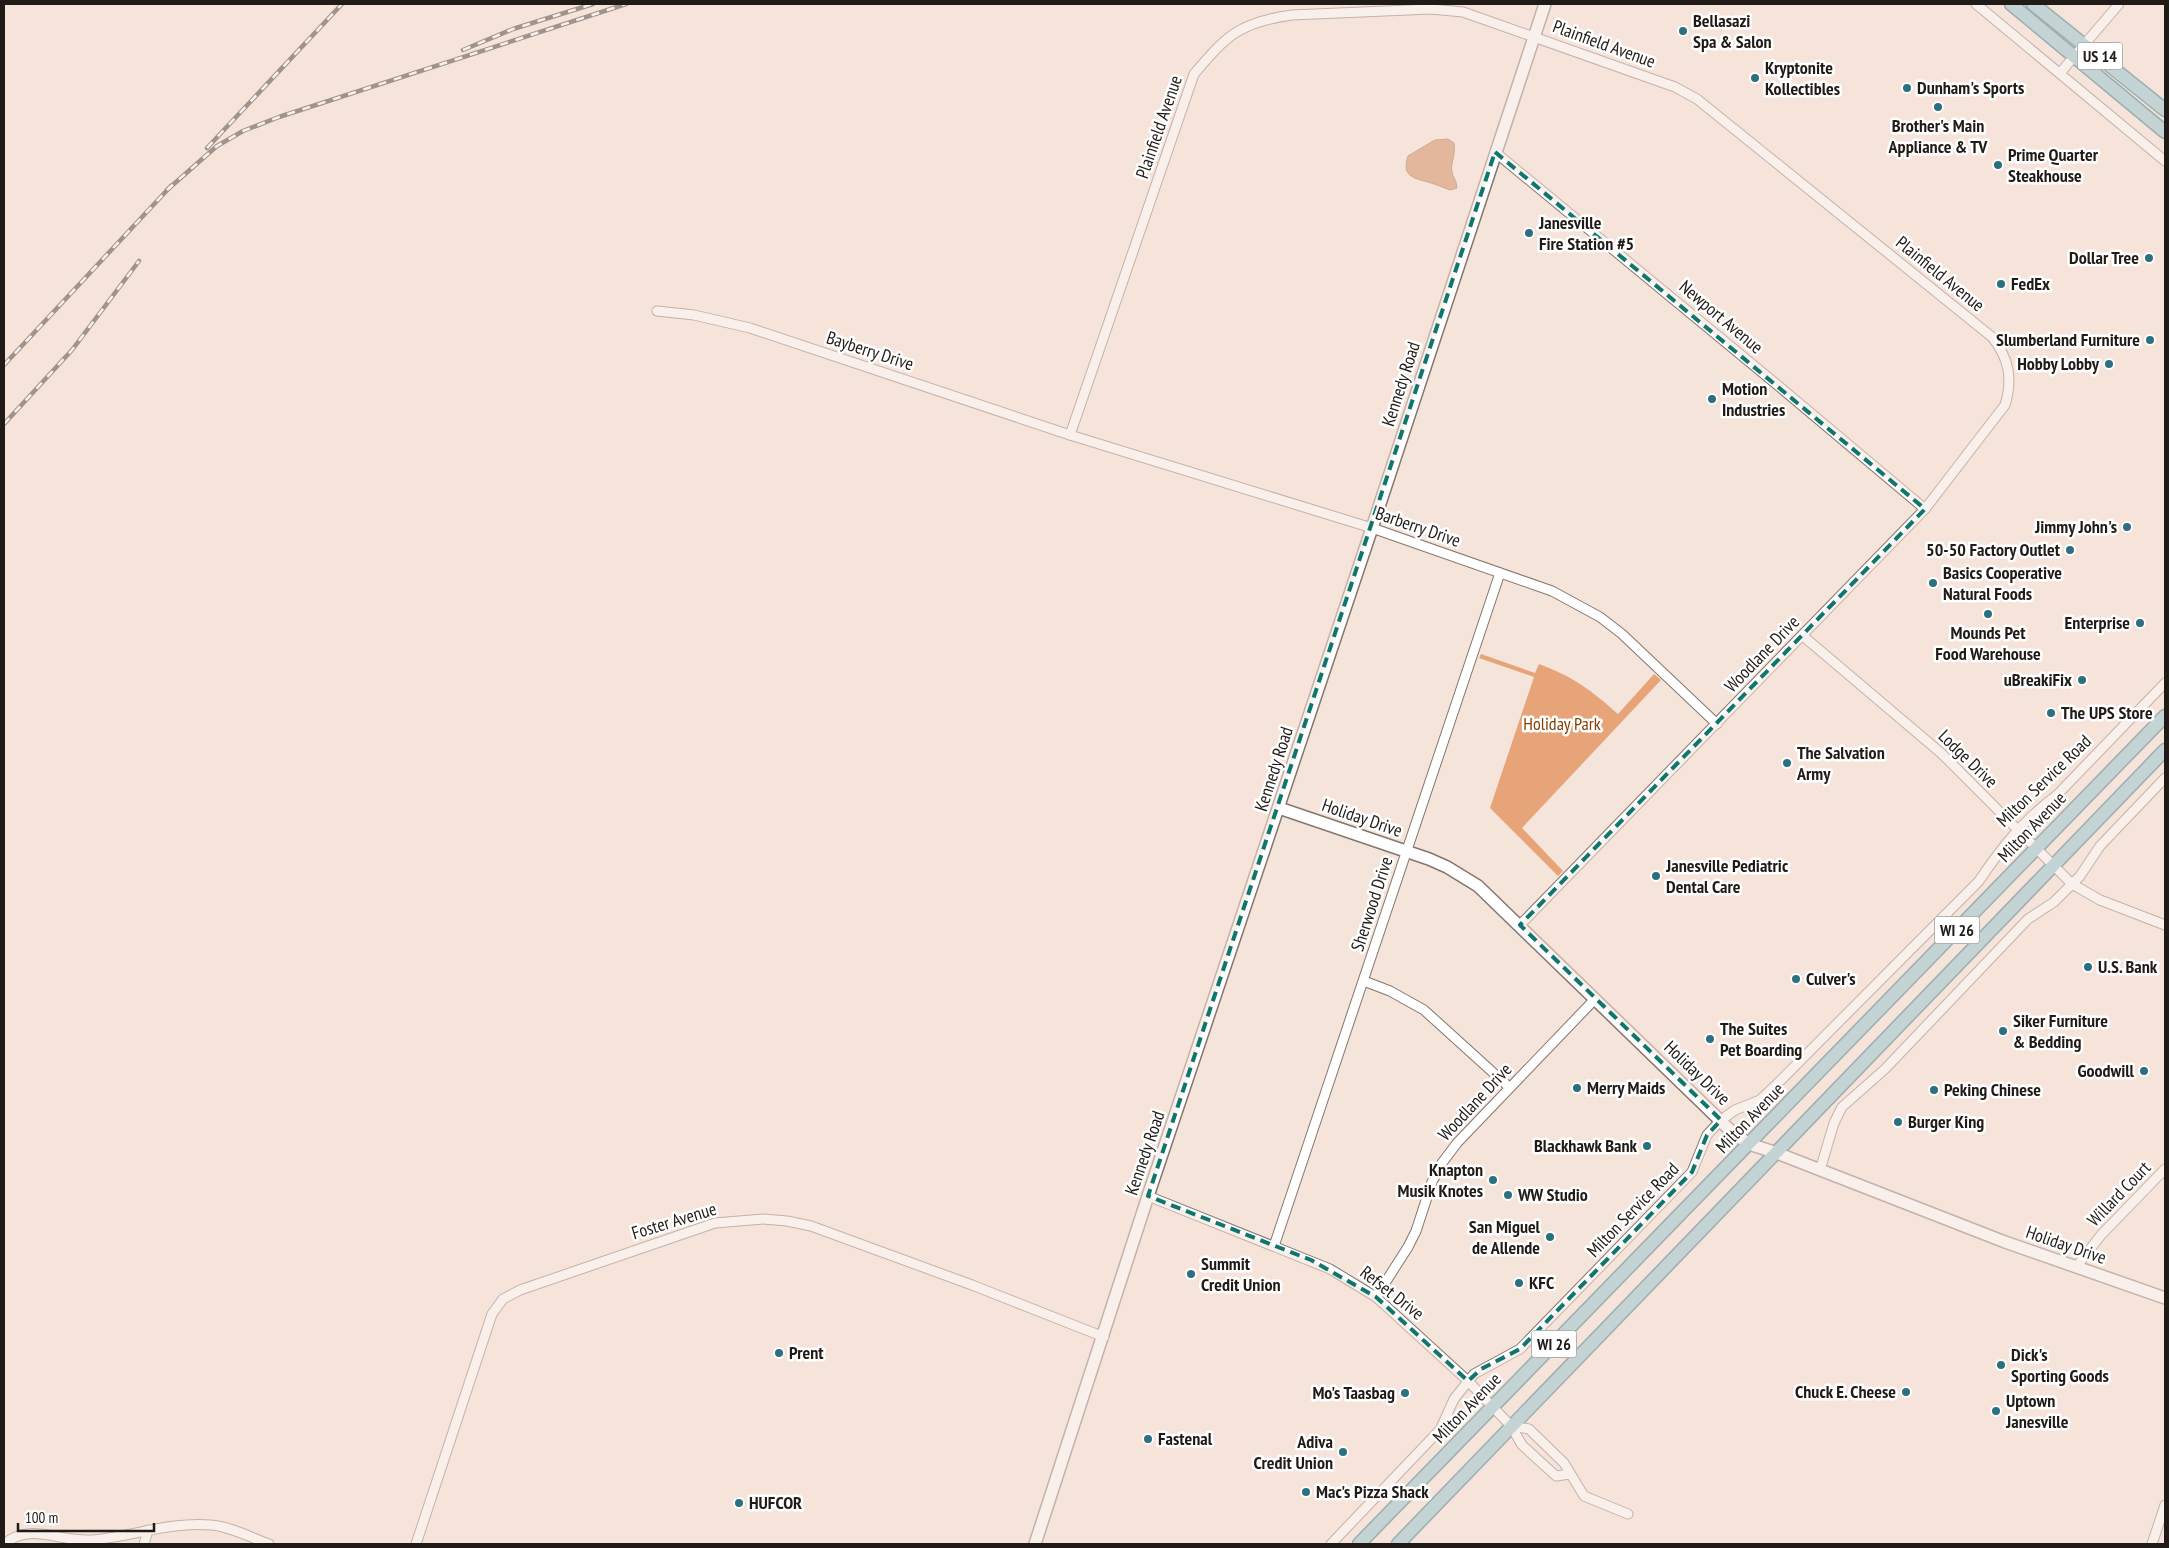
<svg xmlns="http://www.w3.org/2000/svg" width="2169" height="1548" viewBox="0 0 2169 1548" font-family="'PT Sans Narrow',sans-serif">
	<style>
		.green { fill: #e7a479 }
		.water { fill: #cd8251; stroke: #996340 }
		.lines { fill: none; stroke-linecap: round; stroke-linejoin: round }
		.street-casing { stroke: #85766d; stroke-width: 11 }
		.secondary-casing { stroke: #85766d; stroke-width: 14 }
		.primary-casing { stroke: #306c7a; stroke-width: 15 }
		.street { stroke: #fff; stroke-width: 9 }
		.secondary { stroke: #fff; stroke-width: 11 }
		.primary { stroke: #88c1cf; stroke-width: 12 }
		.rail-casing { stroke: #38312c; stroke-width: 4.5 }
		.rail { stroke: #fff; stroke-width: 2.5; stroke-dasharray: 8; stroke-linecap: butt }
		.marked { fill: none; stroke: #0f766e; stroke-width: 4; stroke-dasharray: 10 6; stroke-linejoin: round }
		.poi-dot { fill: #2b6f80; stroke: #fff; stroke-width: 2 }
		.labels { text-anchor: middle; stroke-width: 5; stroke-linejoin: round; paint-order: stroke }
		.shield { fill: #fff; stroke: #645f5d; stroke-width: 1 }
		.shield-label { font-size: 16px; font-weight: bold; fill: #211b17 }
		.poi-label { font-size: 18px; font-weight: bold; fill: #211b17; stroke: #fff; text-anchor: start }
		.street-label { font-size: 18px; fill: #211b17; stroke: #fff }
		.park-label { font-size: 18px; fill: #843f00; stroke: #fff }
	</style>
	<rect width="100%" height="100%" fill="#f5e4da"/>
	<path class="green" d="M 1481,654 L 1535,673 L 1539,664 C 1574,677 1591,690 1618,714 L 1654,674 L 1661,680 L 1522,828 L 1563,871 L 1558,876 L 1490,808 L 1534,677 L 1479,658 Z"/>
	<path class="water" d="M 1448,139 L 1454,143 C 1456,155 1450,164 1452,172 C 1453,178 1457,181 1457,188 L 1450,190 C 1444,188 1438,185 1431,183 C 1415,178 1401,178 1408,156 L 1435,140 Z"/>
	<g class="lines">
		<defs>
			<g id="street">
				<path d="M 1976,4 L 2165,161"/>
				<path d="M 2060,73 L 2119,4"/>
				<path d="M 1495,152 L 1781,388 L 1925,509"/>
				<path d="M 657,311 L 694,315 L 750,328 L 1070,435 L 1372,528 L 1552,591 L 1600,617 L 1622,634 L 1717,724"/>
				<path d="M 1070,435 L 1194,74 C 1227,35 1240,22 1292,15 L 1431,9 L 1463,12 L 1675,87 L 1697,99 L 1992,337 C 2009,358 2013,379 2005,405 L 1925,509 L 1520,925"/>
				<path d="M 1803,636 L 1941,753 L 2072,884 L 2100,900 L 2165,925"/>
				<path d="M 1364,981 L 1390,991 L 1424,1010 L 1509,1087"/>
				<path d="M 1820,1170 L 1834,1123 L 1842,1107 L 1885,1069 L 2028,919 L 2054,902 L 2080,876 L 2100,846 L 2165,778"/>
				<path d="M 1148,1196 L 1330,1269 L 1376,1297 L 1468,1381 L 1511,1426 L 1522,1445 L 1556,1476 L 1570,1474"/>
				<path d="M 1274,1246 L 1500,573"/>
				<path d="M 2077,1266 L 2101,1235 L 2165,1169"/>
				<path d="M 1376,1297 L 1408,1247 L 1416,1231 L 1432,1182 L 1442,1163 L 1457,1143 L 1595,999"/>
				<path d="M 1511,1426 L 1529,1429 L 1564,1463 L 1584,1496 L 1628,1514"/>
				<path d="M 4,1544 C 30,1522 59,1542 91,1540 C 132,1537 170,1521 211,1525 C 229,1526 252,1538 269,1544"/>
				<path d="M 144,1544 L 148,1530"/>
				<path d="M 416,1544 L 492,1314 L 503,1299 L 520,1290 L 715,1223 L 763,1219 L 787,1221 L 811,1226 L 972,1285 L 1104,1337"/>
				<path d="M 1331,1544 L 1435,1435 L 1440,1430 L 1454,1399 L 1474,1374 L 1520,1349 L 1692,1172 L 1707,1135 L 1721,1120 L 1735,1110 L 1760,1100 L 1777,1084 L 1979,881 C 2003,845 2024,820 2058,794 L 2165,683"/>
				<path d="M 2152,1544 L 2165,1505"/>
			</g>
			<g id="secondary">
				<path d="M 1279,808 L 1429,859 L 1447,867 L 1478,886 L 1732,1132 L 1749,1144 L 1777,1153 L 2005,1242 L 2165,1298"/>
				<path d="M 1035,1544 L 1148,1196 L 1372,528 L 1545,4"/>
			</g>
			<g id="primary">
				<path d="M 2011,4 L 2165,132"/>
				<path d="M 2033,4 L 2165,110"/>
				<path d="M 1359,1544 L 2165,716"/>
				<path d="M 1398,1544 L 2165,750"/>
			</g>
		</defs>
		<use href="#street" class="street-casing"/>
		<use href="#secondary" class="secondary-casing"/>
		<use href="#primary" class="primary-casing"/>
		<use href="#street" class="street"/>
		<use href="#secondary" class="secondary"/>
		<use href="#primary" class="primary"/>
		<defs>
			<g id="rail">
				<path d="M 463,50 L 513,29 L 593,4"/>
				<path d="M 207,148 L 342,4"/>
				<path d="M 167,190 L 217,146 L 243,131 L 279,117 L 626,4"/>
				<path d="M 4,365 L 171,186"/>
				<path d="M 4,424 L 72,350 L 139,261"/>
			</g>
		</defs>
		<use href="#rail" class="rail-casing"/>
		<use href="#rail" class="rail"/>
	</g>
	<path d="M0 0H2169V1548H0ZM 1495,152 L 1925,509 L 1520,925 L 1721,1120 L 1707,1135 L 1692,1172 L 1520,1349 L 1481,1369 L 1468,1381 L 1376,1297 L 1311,1260 L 1148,1196 Z" fill="#f5e4da" fill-opacity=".55" fill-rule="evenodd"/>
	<path class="marked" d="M 1495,152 L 1925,509 L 1520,925 L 1721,1120 L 1707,1135 L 1692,1172 L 1520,1349 L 1481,1369 L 1468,1381 L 1376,1297 L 1311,1260 L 1148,1196 Z"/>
	<g class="poi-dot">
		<circle cx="1683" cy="31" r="5"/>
		<circle cx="1755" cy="78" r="5"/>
		<circle cx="1907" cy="88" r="5"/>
		<circle cx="1938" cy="107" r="5"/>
		<circle cx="1998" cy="165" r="5"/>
		<circle cx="1529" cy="233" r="5"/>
		<circle cx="2149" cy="258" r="5"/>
		<circle cx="2001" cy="284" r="5"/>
		<circle cx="2150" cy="340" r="5"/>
		<circle cx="2109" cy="364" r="5"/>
		<circle cx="1712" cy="399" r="5"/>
		<circle cx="2127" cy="527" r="5"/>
		<circle cx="2070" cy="550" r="5"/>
		<circle cx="1933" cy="583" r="5"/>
		<circle cx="1988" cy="614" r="5"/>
		<circle cx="2140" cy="623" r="5"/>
		<circle cx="2082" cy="680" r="5"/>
		<circle cx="2051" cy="713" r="5"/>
		<circle cx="1787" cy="763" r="5"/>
		<circle cx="1656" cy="876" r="5"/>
		<circle cx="2088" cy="967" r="5"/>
		<circle cx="1796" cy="979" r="5"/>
		<circle cx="2003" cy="1031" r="5"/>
		<circle cx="1710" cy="1039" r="5"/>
		<circle cx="2144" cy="1071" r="5"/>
		<circle cx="1577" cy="1088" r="5"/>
		<circle cx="1934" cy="1090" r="5"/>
		<circle cx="1898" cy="1122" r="5"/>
		<circle cx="1647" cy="1146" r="5"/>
		<circle cx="1493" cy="1180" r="5"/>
		<circle cx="1508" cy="1195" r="5"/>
		<circle cx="1550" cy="1237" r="5"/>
		<circle cx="1191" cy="1274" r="5"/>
		<circle cx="1519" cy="1283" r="5"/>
		<circle cx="779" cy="1353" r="5"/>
		<circle cx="2001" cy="1365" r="5"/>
		<circle cx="1906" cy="1392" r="5"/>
		<circle cx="1405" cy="1393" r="5"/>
		<circle cx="1996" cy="1411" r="5"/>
		<circle cx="1148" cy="1439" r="5"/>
		<circle cx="1343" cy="1452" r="5"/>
		<circle cx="1306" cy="1492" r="5"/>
		<circle cx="739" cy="1503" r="5"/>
	</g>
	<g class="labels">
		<g class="shield">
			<rect x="2077.5" y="42.5" width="45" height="27" rx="4"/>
			<rect x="1934.5" y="916.5" width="45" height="27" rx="4"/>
			<rect x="1531.5" y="1330.5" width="45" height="27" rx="4"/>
		</g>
		<g class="shield-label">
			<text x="2100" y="62">US 14</text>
			<text x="1957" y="936">WI 26</text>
			<text x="1554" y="1350">WI 26</text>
		</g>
		<g class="poi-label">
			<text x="1693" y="27">Bellasazi<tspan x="1693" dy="21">Spa &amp; Salon</tspan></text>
			<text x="1765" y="74">Kryptonite<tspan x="1765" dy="21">Kollectibles</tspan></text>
			<text x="1917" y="94">Dunham's Sports</text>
			<text x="1938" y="132" text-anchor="middle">Brother's Main<tspan x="1938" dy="21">Appliance &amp; TV</tspan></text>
			<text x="2008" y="161">Prime Quarter<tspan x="2008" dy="21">Steakhouse</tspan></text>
			<text x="1539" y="229">Janesville<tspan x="1539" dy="21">Fire Station #5</tspan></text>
			<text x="2139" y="264" text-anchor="end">Dollar Tree</text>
			<text x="2011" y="290">FedEx</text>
			<text x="2140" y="346" text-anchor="end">Slumberland Furniture</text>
			<text x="2099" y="370" text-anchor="end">Hobby Lobby</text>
			<text x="1722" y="395">Motion<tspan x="1722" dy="21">Industries</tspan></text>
			<text x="2117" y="533" text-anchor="end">Jimmy John's</text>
			<text x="2060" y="556" text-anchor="end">50-50 Factory Outlet</text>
			<text x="1943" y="579">Basics Cooperative<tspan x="1943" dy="21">Natural Foods</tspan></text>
			<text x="2130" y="629" text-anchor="end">Enterprise</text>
			<text x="1988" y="639" text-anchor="middle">Mounds Pet<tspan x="1988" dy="21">Food Warehouse</tspan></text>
			<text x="2072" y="686" text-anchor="end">uBreakiFix</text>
			<text x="2061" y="719">The UPS Store</text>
			<text x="1797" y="759">The Salvation<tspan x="1797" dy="21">Army</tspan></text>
			<text x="1666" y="872">Janesville Pediatric<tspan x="1666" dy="21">Dental Care</tspan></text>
			<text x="2098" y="973">U.S. Bank</text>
			<text x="1806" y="985">Culver's</text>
			<text x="2013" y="1027">Siker Furniture<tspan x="2013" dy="21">&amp; Bedding</tspan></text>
			<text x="1720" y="1035">The Suites<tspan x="1720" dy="21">Pet Boarding</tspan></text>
			<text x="2134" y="1077" text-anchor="end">Goodwill</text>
			<text x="1587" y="1094">Merry Maids</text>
			<text x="1944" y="1096">Peking Chinese</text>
			<text x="1908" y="1128">Burger King</text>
			<text x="1637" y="1152" text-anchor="end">Blackhawk Bank</text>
			<text x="1483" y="1176" text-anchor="end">Knapton<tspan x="1483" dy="21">Musik Knotes</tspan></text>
			<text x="1518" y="1201">WW Studio</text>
			<text x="1540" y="1233" text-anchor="end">San Miguel<tspan x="1540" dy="21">de Allende</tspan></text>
			<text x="1201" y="1270">Summit<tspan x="1201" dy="21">Credit Union</tspan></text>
			<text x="1529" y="1289">KFC</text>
			<text x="789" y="1359">Prent</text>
			<text x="2011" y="1361">Dick's<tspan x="2011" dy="21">Sporting Goods</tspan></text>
			<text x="1896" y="1398" text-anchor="end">Chuck E. Cheese</text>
			<text x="1395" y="1399" text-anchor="end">Mo's Taasbag</text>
			<text x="2006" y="1407">Uptown<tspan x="2006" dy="21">Janesville</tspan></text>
			<text x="1158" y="1445">Fastenal</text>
			<text x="1333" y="1448" text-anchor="end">Adiva<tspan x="1333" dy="21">Credit Union</tspan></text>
			<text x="1316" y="1498">Mac's Pizza Shack</text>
			<text x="749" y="1509">HUFCOR</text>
		</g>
		<g class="street-label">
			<text transform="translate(1604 44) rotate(20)" y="6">Plainfield Avenue</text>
			<text transform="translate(1159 127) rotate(-71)" y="6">Plainfield Avenue</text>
			<text transform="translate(1940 274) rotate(39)" y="6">Plainfield Avenue</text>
			<text transform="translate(1721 317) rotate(40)" y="6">Newport Avenue</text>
			<text transform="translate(870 351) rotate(18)" y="6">Bayberry Drive</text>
			<text transform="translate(1401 384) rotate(-72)" y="6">Kennedy Road</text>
			<text transform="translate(1418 527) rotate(19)" y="6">Barberry Drive</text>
			<text transform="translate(1762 654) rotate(-46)" y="6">Woodlane Drive</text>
			<text transform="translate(1968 759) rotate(44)" y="6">Lodge Drive</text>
			<text transform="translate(1274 769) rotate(-72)" y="6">Kennedy Road</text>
			<text transform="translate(2044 781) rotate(-44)" y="6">Milton Service Road</text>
			<text transform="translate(1362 818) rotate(19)" y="6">Holiday Drive</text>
			<text transform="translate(2032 827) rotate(-46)" y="6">Milton Avenue</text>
			<text transform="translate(1372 904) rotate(-72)" y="6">Sherwood Drive</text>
			<text transform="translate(1697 1073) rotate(44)" y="6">Holiday Drive</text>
			<text transform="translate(1475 1102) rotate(-47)" y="6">Woodlane Drive</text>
			<text transform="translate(1750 1118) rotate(-46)" y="6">Milton Avenue</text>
			<text transform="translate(1145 1153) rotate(-71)" y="6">Kennedy Road</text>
			<text transform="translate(2119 1194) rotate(-46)" y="6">Willard Court</text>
			<text transform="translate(1633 1210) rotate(-46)" y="6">Milton Service Road</text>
			<text transform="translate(674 1221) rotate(-17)" y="6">Foster Avenue</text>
			<text transform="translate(2066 1245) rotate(19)" y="6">Holiday Drive</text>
			<text transform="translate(1392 1293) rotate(38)" y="6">Refset Drive</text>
			<text transform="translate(1467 1408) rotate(-46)" y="6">Milton Avenue</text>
		</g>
		<g class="park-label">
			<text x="1562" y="730">Holiday Park</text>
		</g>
	</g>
	<rect width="2169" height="1548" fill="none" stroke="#211b17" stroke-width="10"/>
	<path d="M18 1523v8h136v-8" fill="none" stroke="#211b17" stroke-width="2.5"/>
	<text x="25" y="1523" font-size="15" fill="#211b17" stroke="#ffffff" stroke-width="4" paint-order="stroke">100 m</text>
</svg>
